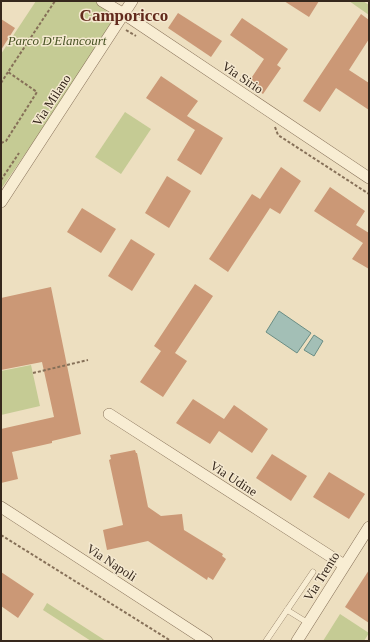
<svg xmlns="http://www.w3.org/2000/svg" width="370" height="642" viewBox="0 0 370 642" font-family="Georgia,serif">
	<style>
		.green { fill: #c5cb94 }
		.water { fill: #a3bfb6; stroke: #6a8d84 }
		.building { fill: #cb9876 }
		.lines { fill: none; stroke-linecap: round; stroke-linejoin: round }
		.service-casing { stroke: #867058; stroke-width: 6 }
		.minor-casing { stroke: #867058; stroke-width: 12 }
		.path { stroke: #867058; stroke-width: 2; stroke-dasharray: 3 2; stroke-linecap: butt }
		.service { stroke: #f8edd3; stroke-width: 5.5 }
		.minor { stroke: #f8edd3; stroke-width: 11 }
		.labels { text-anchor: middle; stroke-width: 3; stroke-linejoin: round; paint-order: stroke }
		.park-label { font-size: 13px; font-style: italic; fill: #475223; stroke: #f5e9d0 }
		.street-label { font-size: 13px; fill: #36281d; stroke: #f5e9d0 }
		.district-label { font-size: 17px; font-weight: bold; fill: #622a1c; stroke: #f5e9d0 }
	</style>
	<rect width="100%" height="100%" fill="#eddfc0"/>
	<g class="green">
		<path d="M 36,1 L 96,1 L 120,16 L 1,189 L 1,54 Z"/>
		<path d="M 349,1 L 363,1 L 369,5 L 369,15 Z"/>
		<path d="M 125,112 L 151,129 L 121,174 L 95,157 Z"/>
		<path d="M 31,365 L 40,406 L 1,415 L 1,371 Z"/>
		<path d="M 47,603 L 106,641 L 91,641 L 43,610 Z"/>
		<path d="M 340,614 L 369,633 L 364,641 L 323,641 Z"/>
	</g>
	<g class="water">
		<path d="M 279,311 L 311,333 L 297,353 L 266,332 Z"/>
		<path d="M 314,335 L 323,341 L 314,356 L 304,350 Z"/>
	</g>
	<g class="building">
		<path d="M 284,1 L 319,1 L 309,17 Z"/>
		<path d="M 178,13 L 222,41 L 211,57 L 168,28 Z"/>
		<path d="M 361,14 L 369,20 L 369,39 L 349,70 L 369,83 L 369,110 L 336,88 L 320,112 L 303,101 Z"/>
		<path d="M 242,18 L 288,49 L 277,65 L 281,68 L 263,94 L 248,83 L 264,59 L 230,35 Z"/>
		<path d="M 1,19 L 15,28 L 1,50 Z"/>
		<path d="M 161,76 L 198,101 L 187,116 L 223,138 L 201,175 L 177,160 L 195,130 L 146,98 Z"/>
		<path d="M 281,167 L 301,181 L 280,214 L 270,208 L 228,272 L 209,259 L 252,194 L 260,199 Z"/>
		<path d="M 167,176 L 191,191 L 169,228 L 145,213 Z"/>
		<path d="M 330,187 L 365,211 L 356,225 L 369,233 L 369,269 L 352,259 L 363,243 L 314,211 Z"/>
		<path d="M 82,208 L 116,229 L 101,253 L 67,232 Z"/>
		<path d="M 131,239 L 155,254 L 132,291 L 108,276 Z"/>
		<path d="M 195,284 L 213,296 L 175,353 L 187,361 L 163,397 L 140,382 L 161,351 L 154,346 Z"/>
		<path d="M 51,287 L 81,434 L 52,441 L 52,443 L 12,452 L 18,479 L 1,483 L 1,429 L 54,417 L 42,362 L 1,370 L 1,298 Z"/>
		<path d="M 193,399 L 224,419 L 234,405 L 268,429 L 252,453 L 219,431 L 210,444 L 176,423 Z"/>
		<path d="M 135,450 L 136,453 L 137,453 L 148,507 L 161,516 L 182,514 L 184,530 L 223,554 L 222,556 L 226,559 L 213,580 L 208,577 L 207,580 L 148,541 L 107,550 L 103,530 L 123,525 L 109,460 L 111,459 L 110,455 Z"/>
		<path d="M 272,454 L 307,476 L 291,501 L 256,478 Z"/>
		<path d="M 329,472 L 365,494 L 349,519 L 313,497 Z"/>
		<path d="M 369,570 L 369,623 L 345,607 Z"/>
		<path d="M 1,572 L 34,594 L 18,618 L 1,606 Z"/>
	</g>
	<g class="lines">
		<defs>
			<g id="service">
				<path d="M 287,610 L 308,623"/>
				<path d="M 266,641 L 313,572"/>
			</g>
			<g id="minor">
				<path d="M 102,1 L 124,14 L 369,178"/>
				<path d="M 1,202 L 132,1"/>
				<path d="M 109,414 L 344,565"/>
				<path d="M 1,507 L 207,641"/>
				<path d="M 297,641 L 369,527"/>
			</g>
		</defs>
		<use href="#service" class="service-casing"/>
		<use href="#minor" class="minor-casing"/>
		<g class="path">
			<path d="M 126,30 L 136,36"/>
			<path d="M 1,83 L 8,72"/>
			<path d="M 275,127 L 278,135 L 369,194"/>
			<path d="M 1,143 L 6,141 L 37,92 L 8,72 L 55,1"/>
			<path d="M 1,180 L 19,153"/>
			<path d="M 33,373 L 88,360"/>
			<path d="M 1,535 L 171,641"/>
		</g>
		<use href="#service" class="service"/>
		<use href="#minor" class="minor"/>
	</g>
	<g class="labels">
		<g class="park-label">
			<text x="57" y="45">Parco D'Elancourt</text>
		</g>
		<g class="street-label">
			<text transform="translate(243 77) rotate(34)" y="5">Via Sirio</text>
			<text transform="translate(51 100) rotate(-57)" y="5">Via Milano</text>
			<text transform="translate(234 478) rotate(33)" y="5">Via Udine</text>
			<text transform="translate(112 562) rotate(33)" y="5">Via Napoli</text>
			<text transform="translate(321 576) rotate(-58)" y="5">Via Trento</text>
		</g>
		<g class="district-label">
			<text x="124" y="21">Camporicco</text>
		</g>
	</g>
	<rect width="370" height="642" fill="none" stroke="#36281d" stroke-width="4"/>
</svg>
